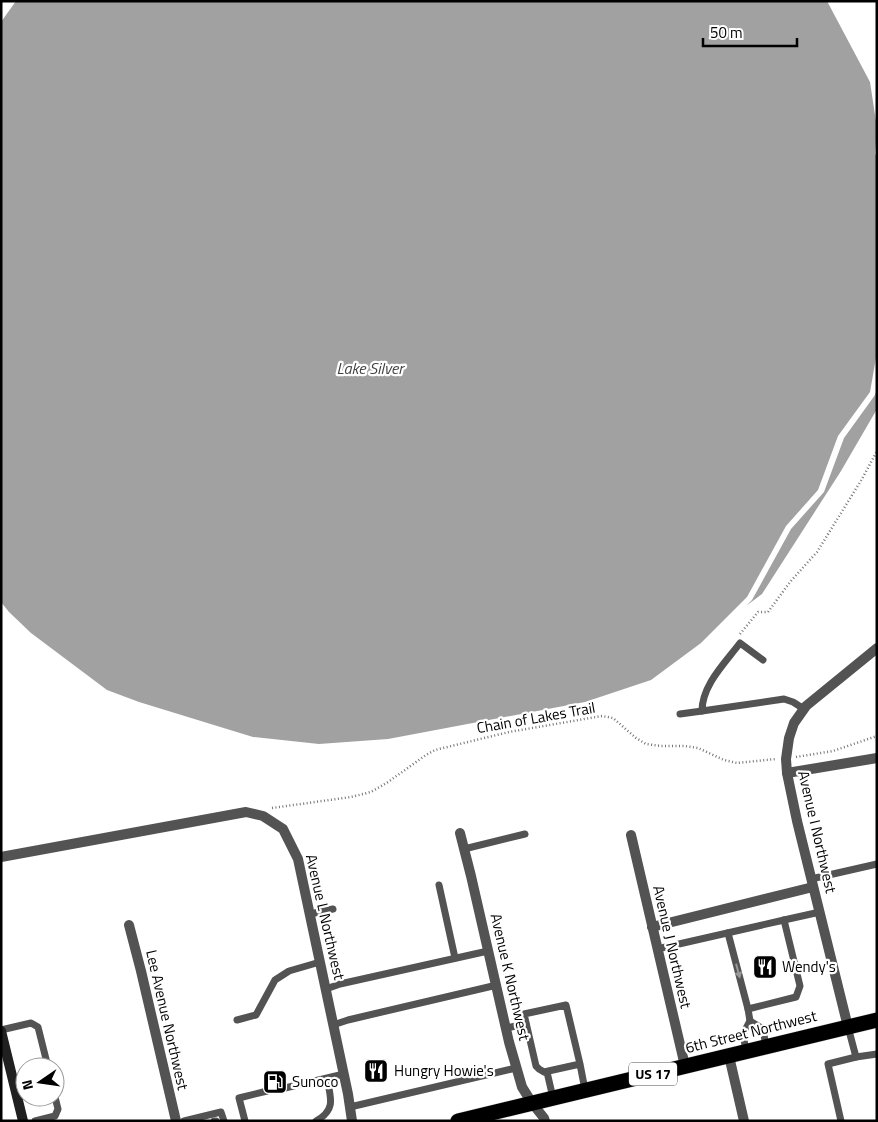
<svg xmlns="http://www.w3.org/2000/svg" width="878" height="1122" viewBox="0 0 878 1122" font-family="'Titillium Web',sans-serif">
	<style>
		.water { fill: #a1a1a1 }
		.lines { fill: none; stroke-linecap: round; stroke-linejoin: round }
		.highway-casing { stroke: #dbdbdb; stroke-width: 16 }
		.path { stroke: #757575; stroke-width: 2.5; stroke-dasharray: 1 2.5; stroke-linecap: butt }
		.lane { stroke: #535353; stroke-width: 7 }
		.street { stroke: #535353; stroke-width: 10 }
		.secondary { stroke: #202020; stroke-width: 10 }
		.highway { stroke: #000; stroke-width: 15 }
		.oneway { fill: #989898 }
		.labels { text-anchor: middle; stroke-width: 4.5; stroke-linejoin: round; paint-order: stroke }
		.shield { fill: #fff; stroke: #4c4c4c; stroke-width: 1 }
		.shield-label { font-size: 14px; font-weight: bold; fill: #000 }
		.street-label { font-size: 15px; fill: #000; stroke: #fff }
		.poi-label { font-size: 15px; fill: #000; stroke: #fff; text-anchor: start }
		.water-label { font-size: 16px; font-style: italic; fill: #424242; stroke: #fff }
	</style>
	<rect width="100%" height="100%" fill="#fff"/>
	<g class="water">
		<path d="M 16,1 L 827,1 L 870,82 L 877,128 L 875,154 L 877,156 L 877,352 L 870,392 L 838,436 L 818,490 L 786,526 L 747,597 L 701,643 L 651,680 L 585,702 L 388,739 L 319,744 L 253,737 L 139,702 L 107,690 L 31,633 L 9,612 L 1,602 L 1,22 Z"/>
		<path d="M 877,389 L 877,409 L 841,471 L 762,594 L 746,606 L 752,600 L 791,529 L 824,492 L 844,438 L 875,395 Z"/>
	</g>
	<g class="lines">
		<defs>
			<path id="highway" d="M 458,1121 L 877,1020"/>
		</defs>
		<use href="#highway" class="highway-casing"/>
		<g class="path">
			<path d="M 740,634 L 758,612 L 768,612 L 790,582 L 817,552 L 862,479 L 877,451"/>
			<path d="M 796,757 L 833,751 L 877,736"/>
			<path d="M 272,808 L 351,797 L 371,792 L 388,782 L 426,755 L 435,750 L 509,732 L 602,716 L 613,718 L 636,738 L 646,744 L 661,746 L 685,746 L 698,748 L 724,760 L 737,763 L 776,759"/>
		</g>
		<g class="lane">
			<path d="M 763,660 L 740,643 C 725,663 702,685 702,711 L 784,699 L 793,702 L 804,709"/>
			<path d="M 680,714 L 702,711"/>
			<path d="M 464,849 L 525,834"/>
			<path d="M 811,879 L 877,864"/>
			<path d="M 439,885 L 455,958"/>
			<path d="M 310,914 L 333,909"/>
			<path d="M 784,920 L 820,912"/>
			<path d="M 728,933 L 748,1009"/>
			<path d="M 657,949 L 784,920 L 800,986 L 796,997 L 748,1009 L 750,1021"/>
			<path d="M 326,989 L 340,984 L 488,951"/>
			<path d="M 237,1020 L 256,1015 L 275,980 L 289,971 L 320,962"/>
			<path d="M 333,1025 L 348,1020 L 497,985"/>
			<path d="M 506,1028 L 526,1024"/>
			<path d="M 1,1030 L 31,1023 L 38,1027 L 48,1067"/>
			<path d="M 746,1051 L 743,1034 L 750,1021 L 763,1029 L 766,1047"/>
			<path d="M 856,1057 L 877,1054"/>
			<path d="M 580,1064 L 544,1072 L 539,1069 L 536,1066 L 524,1014 L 566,1005 L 580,1064 L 585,1090"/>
			<path d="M 547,1072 L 553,1098"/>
			<path d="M 285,1088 L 344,1074"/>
			<path d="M 350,1107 L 516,1068"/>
			<path d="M 35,1121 L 55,1116 L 58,1109 L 55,1097"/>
			<path d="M 184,1121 L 221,1112 L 224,1121"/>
			<path d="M 214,1121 L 216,1121"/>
			<path d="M 245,1121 L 239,1098 L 267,1091"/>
			<path d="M 316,1121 C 336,1110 331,1098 327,1079"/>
			<path d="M 841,1121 L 828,1064 L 856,1057 L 848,1027"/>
		</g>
		<g class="street">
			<path d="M 787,773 L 877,758"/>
			<path d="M 460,833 L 471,876 L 509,1042 L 522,1087 L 532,1103 L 544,1118 L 545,1121"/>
			<path d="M 631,835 L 685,1066"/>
			<path d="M 1,857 L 246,812 L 263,816 L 283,829 L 298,859 L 348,1094 L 352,1121"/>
			<path d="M 129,925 L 141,971 L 176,1121"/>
			<path d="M 652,927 L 813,887"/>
			<path d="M 848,1027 L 797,821 L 787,773 L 786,759 L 789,738 L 794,723 L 806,706 L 877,648"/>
			<path d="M 729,1056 L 744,1121"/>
		</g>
		<path class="secondary" d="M 1,1031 L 23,1121"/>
		<use href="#highway" class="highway"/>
	</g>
	<defs><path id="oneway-solid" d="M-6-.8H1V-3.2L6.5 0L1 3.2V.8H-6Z" transform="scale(1.25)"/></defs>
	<use class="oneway" href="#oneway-solid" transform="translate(738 971) rotate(75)"/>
	<defs>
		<symbol id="restaurant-square" viewBox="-11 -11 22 22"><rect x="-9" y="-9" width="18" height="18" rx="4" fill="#000" stroke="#fff"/><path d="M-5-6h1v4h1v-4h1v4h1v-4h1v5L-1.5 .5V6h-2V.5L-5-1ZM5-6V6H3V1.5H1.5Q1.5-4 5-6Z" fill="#fff"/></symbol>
		<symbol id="fuel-square" viewBox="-11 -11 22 22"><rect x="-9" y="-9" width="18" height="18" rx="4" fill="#000" stroke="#fff"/><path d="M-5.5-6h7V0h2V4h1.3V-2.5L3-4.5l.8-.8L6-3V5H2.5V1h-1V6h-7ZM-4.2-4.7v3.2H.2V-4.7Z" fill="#fff"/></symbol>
	</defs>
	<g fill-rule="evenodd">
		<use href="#restaurant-square" x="751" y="953" width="28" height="28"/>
		<use href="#restaurant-square" x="362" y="1057" width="28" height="28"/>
		<use href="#fuel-square" x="261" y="1068" width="28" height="28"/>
	</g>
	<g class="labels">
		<rect class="shield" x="629" y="1062.5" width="48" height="23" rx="4"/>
		<g class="shield-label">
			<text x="653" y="1079">US 17</text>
		</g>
		<g class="street-label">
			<text transform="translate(536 718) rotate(-10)" y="5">Chain of Lakes Trail</text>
			<text transform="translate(817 832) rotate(77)" y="5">Avenue I Northwest</text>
			<text transform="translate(325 917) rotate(77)" y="5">Avenue L Northwest</text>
			<text transform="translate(672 947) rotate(77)" y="5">Avenue J Northwest</text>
			<text transform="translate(510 977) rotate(77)" y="5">Avenue K Northwest</text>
			<text transform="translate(167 1020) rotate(77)" y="5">Lee Avenue Northwest</text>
			<text transform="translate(751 1032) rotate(-14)" y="5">6th Street Northwest</text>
		</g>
		<g class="poi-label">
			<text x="782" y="972">Wendy's</text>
			<text x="394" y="1076">Hungry Howie's</text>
			<text x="292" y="1087">Sunoco</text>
		</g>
		<g class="water-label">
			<text x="370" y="374">Lake Silver</text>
		</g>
	</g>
	<rect width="878" height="1122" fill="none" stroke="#000000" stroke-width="5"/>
	<g transform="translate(40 1082) rotate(257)"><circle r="24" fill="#ffffff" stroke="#999999"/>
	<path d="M0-4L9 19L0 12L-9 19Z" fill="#000000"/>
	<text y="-8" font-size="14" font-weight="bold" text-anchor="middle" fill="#000000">N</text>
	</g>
	<path d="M703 38v8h94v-8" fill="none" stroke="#000000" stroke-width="2.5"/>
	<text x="710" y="38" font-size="15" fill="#000000" stroke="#ffffff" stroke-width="4" paint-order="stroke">50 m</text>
</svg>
